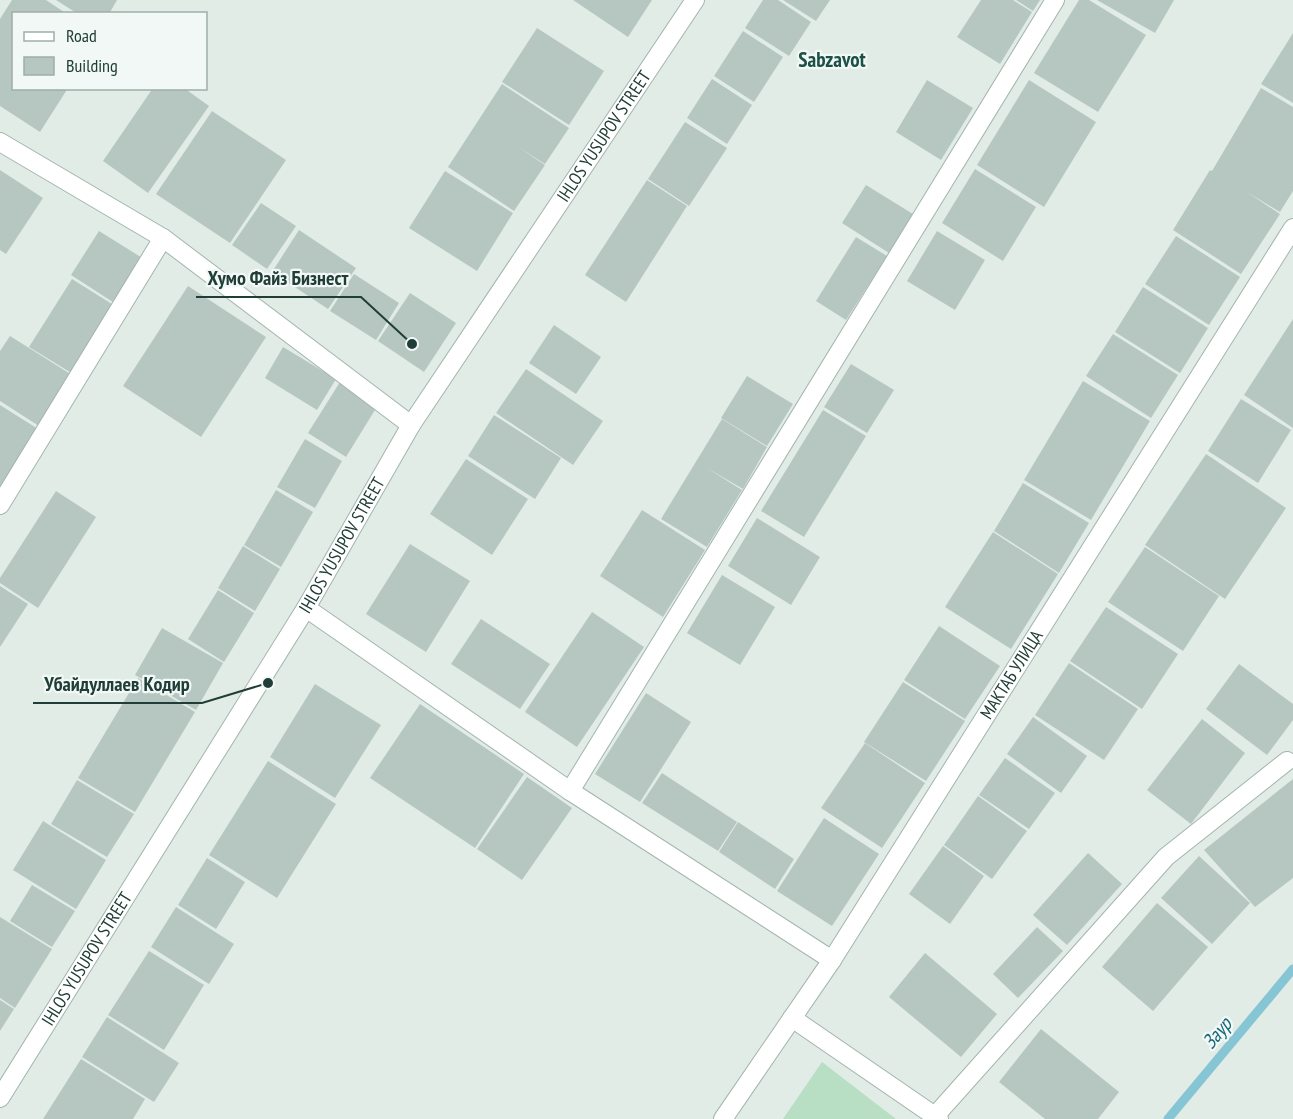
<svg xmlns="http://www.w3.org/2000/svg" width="1293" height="1119" viewBox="0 0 1293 1119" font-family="'PT Sans Narrow',sans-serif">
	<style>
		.green { fill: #b8dec4 }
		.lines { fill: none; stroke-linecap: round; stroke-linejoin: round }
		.stream { stroke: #86c5d4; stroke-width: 9 }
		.building { fill: #b6c7c1 }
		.minor-casing { stroke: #a3b4af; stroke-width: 20 }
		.minor { stroke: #fff; stroke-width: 18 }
		.labels { text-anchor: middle; stroke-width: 4.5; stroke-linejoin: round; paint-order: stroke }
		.street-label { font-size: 18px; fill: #203e37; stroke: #f1f8f5 }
		.water-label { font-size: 20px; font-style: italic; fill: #17677c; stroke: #f1f8f5 }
		.quarter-label { font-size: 21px; font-weight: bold; fill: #1b5146; stroke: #f1f8f5 }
		.leader { fill: none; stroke: #203e37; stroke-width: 2 }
		.callout-dot { fill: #203e37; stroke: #f1f8f5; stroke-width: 2 }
		.callout-label { font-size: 20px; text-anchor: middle; font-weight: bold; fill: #203e37; stroke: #f1f8f5; stroke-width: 4.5; stroke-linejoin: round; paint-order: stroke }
	</style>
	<rect width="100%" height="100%" fill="#e1ece7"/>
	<path class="green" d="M 822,1062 L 896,1119 L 783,1119 Z"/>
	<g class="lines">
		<path class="stream" d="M 1168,1119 L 1293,969"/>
	</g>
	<g class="building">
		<path d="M 12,0 L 46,0 L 67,14 L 14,14 L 14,88 L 68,88 L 40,132 L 0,106 L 0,19 Z"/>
		<path d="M 56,0 L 117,0 L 109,14 L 78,14 Z"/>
		<path d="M 573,0 L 652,0 L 628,37 Z"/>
		<path d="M 763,0 L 778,0 L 811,22 L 789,56 L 745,28 Z"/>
		<path d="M 783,0 L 830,0 L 816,21 Z"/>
		<path d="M 981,0 L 1013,0 L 1032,12 L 1000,64 L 957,37 Z"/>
		<path d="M 1016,0 L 1040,0 L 1033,11 Z"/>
		<path d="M 1079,0 L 1089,0 L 1146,35 L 1098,112 L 1034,73 Z"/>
		<path d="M 1097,0 L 1174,0 L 1155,33 Z"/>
		<path d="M 537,28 L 604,71 L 569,125 L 502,82 Z"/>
		<path d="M 743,31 L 783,57 L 754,102 L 714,76 Z"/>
		<path d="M 1293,33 L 1293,103 L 1261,84 Z"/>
		<path d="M 712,79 L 752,105 L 727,144 L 687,118 Z"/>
		<path d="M 927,80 L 973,108 L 941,160 L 896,132 Z"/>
		<path d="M 1029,80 L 1096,122 L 1044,207 L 977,165 Z"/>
		<path d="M 502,84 L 569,128 L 545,164 L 518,147 L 545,165 L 514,211 L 448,167 Z"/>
		<path d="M 153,88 L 184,88 L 209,106 L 148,193 L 103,161 Z"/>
		<path d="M 1261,88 L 1293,107 L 1293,191 L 1280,212 L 1247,192 L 1280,214 L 1241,274 L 1173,230 L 1210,170 L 1212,171 Z"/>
		<path d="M 212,111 L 286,160 L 230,243 L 156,194 Z"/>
		<path d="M 685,122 L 727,148 L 689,206 L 648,179 Z"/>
		<path d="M 975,169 L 1036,207 L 1003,261 L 942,223 Z"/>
		<path d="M 0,170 L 43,198 L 6,254 L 0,250 Z"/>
		<path d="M 445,171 L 513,213 L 477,271 L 409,228 Z"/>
		<path d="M 647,180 L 687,206 L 626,302 L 585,275 Z"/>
		<path d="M 866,185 L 913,214 L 889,253 L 842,223 Z"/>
		<path d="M 261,203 L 296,226 L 267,269 L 232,245 Z"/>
		<path d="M 299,230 L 356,268 L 328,309 L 272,272 Z"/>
		<path d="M 99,231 L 144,259 L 116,304 L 71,275 Z"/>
		<path d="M 937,231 L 985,260 L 955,310 L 907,281 Z"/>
		<path d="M 1176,236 L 1240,277 L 1209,325 L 1145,284 Z"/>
		<path d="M 856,237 L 887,256 L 846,320 L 816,301 Z"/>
		<path d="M 354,274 L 399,303 L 376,340 L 330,311 Z"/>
		<path d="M 72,279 L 115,306 L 73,374 L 29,347 Z"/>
		<path d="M 188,286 L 266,337 L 201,437 L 123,386 Z"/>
		<path d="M 1143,287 L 1208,328 L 1180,373 L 1115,332 Z"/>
		<path d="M 410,293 L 456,323 L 424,372 L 378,341 Z"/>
		<path d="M 1293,319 L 1293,428 L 1244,395 Z"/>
		<path d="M 554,325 L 601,357 L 576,394 L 529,363 Z"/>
		<path d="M 1113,334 L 1178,375 L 1151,418 L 1086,376 Z"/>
		<path d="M 10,336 L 72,375 L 39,426 L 0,401 L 0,351 Z"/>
		<path d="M 283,347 L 336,379 L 317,410 L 265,378 Z"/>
		<path d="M 851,364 L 894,390 L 867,433 L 824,407 Z"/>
		<path d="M 526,369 L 603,421 L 573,465 L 496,413 Z"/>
		<path d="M 747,376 L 793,404 L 767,446 L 721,418 Z"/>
		<path d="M 1083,381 L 1150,421 L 1091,520 L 1024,480 Z"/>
		<path d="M 340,382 L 378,405 L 346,457 L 308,433 Z"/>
		<path d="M 1241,399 L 1291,430 L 1258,483 L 1208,451 Z"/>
		<path d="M 0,405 L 38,429 L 0,488 Z"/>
		<path d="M 823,410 L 866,436 L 804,537 L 761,511 Z"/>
		<path d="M 494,415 L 561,458 L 535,499 L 468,456 Z"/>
		<path d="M 722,419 L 767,447 L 743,489 L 707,468 L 742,490 L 707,547 L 661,519 Z"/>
		<path d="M 305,439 L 342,461 L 315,508 L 277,487 Z"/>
		<path d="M 1206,454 L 1286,508 L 1225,599 L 1145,545 Z"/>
		<path d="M 466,459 L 528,499 L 492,555 L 430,514 Z"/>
		<path d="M 1023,483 L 1089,523 L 1059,573 L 994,531 Z"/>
		<path d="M 276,490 L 313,512 L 281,567 L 244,545 Z"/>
		<path d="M 56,491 L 96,517 L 38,608 L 0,583 L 0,578 Z"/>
		<path d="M 642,510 L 705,550 L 663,617 L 600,576 Z"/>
		<path d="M 757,518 L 820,557 L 791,605 L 728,566 Z"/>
		<path d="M 993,532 L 1058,574 L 1011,649 L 945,607 Z"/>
		<path d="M 410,544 L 470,581 L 426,652 L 366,614 Z"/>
		<path d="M 243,546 L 280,569 L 255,611 L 218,588 Z"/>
		<path d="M 1145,547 L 1219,596 L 1183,651 L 1108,602 Z"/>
		<path d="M 722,575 L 775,607 L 740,665 L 687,633 Z"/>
		<path d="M 0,586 L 28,604 L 0,647 Z"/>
		<path d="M 218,590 L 254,613 L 224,662 L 188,639 Z"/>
		<path d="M 1106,607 L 1178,654 L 1142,709 L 1070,661 Z"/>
		<path d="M 592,612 L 644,647 L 577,747 L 525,712 Z"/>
		<path d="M 481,619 L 550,664 L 520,709 L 451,664 Z"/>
		<path d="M 939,626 L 1000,666 L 965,719 L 904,680 Z"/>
		<path d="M 162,628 L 223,663 L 196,710 L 135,675 Z"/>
		<path d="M 1069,663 L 1138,709 L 1104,760 L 1035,715 Z"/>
		<path d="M 1239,664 L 1293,704 L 1293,720 L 1267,755 L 1206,709 Z"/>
		<path d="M 138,678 L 195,712 L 135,812 L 78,778 Z"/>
		<path d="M 903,682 L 965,721 L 926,781 L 864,742 Z"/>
		<path d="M 315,684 L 381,725 L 335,798 L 270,757 Z"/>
		<path d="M 646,693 L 691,722 L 640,802 L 595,774 Z"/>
		<path d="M 420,704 L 524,774 L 475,848 L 370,778 Z"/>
		<path d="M 1033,717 L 1087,756 L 1061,793 L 1007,754 Z"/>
		<path d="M 1202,719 L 1245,753 L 1191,824 L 1147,790 Z"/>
		<path d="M 865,743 L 925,783 L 882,848 L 821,808 Z"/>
		<path d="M 1005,758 L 1055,793 L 1029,829 L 979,795 Z"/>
		<path d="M 268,761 L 336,804 L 277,898 L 209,855 Z"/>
		<path d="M 662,773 L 737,822 L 718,851 L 642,803 Z"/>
		<path d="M 527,777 L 572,808 L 522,880 L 477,849 Z"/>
		<path d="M 1293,779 L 1293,878 L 1255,907 L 1204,850 Z"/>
		<path d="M 77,780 L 134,814 L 107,857 L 51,824 Z"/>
		<path d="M 978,796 L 1027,831 L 992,879 L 944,845 Z"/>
		<path d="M 824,818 L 879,854 L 832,926 L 777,891 Z"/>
		<path d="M 43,821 L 106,860 L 76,909 L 13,870 Z"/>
		<path d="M 738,822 L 794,859 L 775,889 L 719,852 Z"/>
		<path d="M 943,846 L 984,876 L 950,924 L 909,894 Z"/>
		<path d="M 1088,853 L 1122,884 L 1067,945 L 1033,915 Z"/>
		<path d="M 1199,856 L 1250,903 L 1212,944 L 1161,898 Z"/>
		<path d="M 207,858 L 245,882 L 216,929 L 178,905 Z"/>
		<path d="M 32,885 L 75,911 L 52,947 L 10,921 Z"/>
		<path d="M 1157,903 L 1208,947 L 1153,1011 L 1102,967 Z"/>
		<path d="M 176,907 L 234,944 L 209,984 L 151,947 Z"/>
		<path d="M 0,917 L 52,949 L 15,1008 L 0,998 Z"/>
		<path d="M 1037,927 L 1063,951 L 1018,998 L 993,974 Z"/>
		<path d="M 149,951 L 204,985 L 164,1050 L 108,1015 Z"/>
		<path d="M 925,953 L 997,1014 L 961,1057 L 889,997 Z"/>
		<path d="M 0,1000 L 14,1009 L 0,1031 Z"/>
		<path d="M 107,1017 L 179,1063 L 154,1102 L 82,1057 Z"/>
		<path d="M 1041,1029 L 1119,1092 L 1098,1119 L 1045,1119 L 999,1082 Z"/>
		<path d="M 81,1059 L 145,1099 L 133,1119 L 43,1119 Z"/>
	</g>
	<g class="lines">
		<defs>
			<g id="minor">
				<path d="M 0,142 L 163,238 L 411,425"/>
				<path d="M 0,505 L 163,238"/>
				<path d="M 306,608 L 570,791 L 832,960"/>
				<path d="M 570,791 L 1055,0"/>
				<path d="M 792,1018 L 939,1119"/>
				<path id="s1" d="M 0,1098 L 306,608 L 411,425 L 695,0"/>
				<path d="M 935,1116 L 1166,857 L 1287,761"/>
				<path id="s2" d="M 723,1119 L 832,960 L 1293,228"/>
			</g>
		</defs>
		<use href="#minor" class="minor-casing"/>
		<use href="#minor" class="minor"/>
	</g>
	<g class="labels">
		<g class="street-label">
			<text dy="6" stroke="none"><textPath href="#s1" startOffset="1136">IHLOS YUSUPOV STREET</textPath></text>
			<text dy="6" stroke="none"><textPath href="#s1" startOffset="650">IHLOS YUSUPOV STREET</textPath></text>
			<text dy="6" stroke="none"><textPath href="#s2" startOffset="530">МАКТАБ УЛИЦА</textPath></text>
			<text dy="6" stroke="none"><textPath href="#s1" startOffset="164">IHLOS YUSUPOV STREET</textPath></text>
		</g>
		<g class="water-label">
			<text transform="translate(1217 1033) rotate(-50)" y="7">Заур</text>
		</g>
		<g class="quarter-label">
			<text x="832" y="67">Sabzavot</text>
		</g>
	</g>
	<path class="leader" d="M412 344L361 297H196M268 683L202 703H33"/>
	<g class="callout-dot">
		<circle cx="412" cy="344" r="6"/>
		<circle cx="268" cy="683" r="6"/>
	</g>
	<g class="callout-label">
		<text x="278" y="285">Хумо Файз Бизнест</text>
		<text x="117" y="691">Убайдуллаев Кодир</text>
	</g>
	<rect x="12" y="12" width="195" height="78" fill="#f1f8f5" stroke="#9daea9" stroke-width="1.5"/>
	<rect x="24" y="32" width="30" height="9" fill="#ffffff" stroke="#9daea9" stroke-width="1.5"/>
	<text x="66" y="42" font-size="18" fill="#203e37">Road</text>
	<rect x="24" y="57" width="30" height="18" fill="#b6c7c1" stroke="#9daea9" stroke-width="1.5"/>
	<text x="66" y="72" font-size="18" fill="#203e37">Building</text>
</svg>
